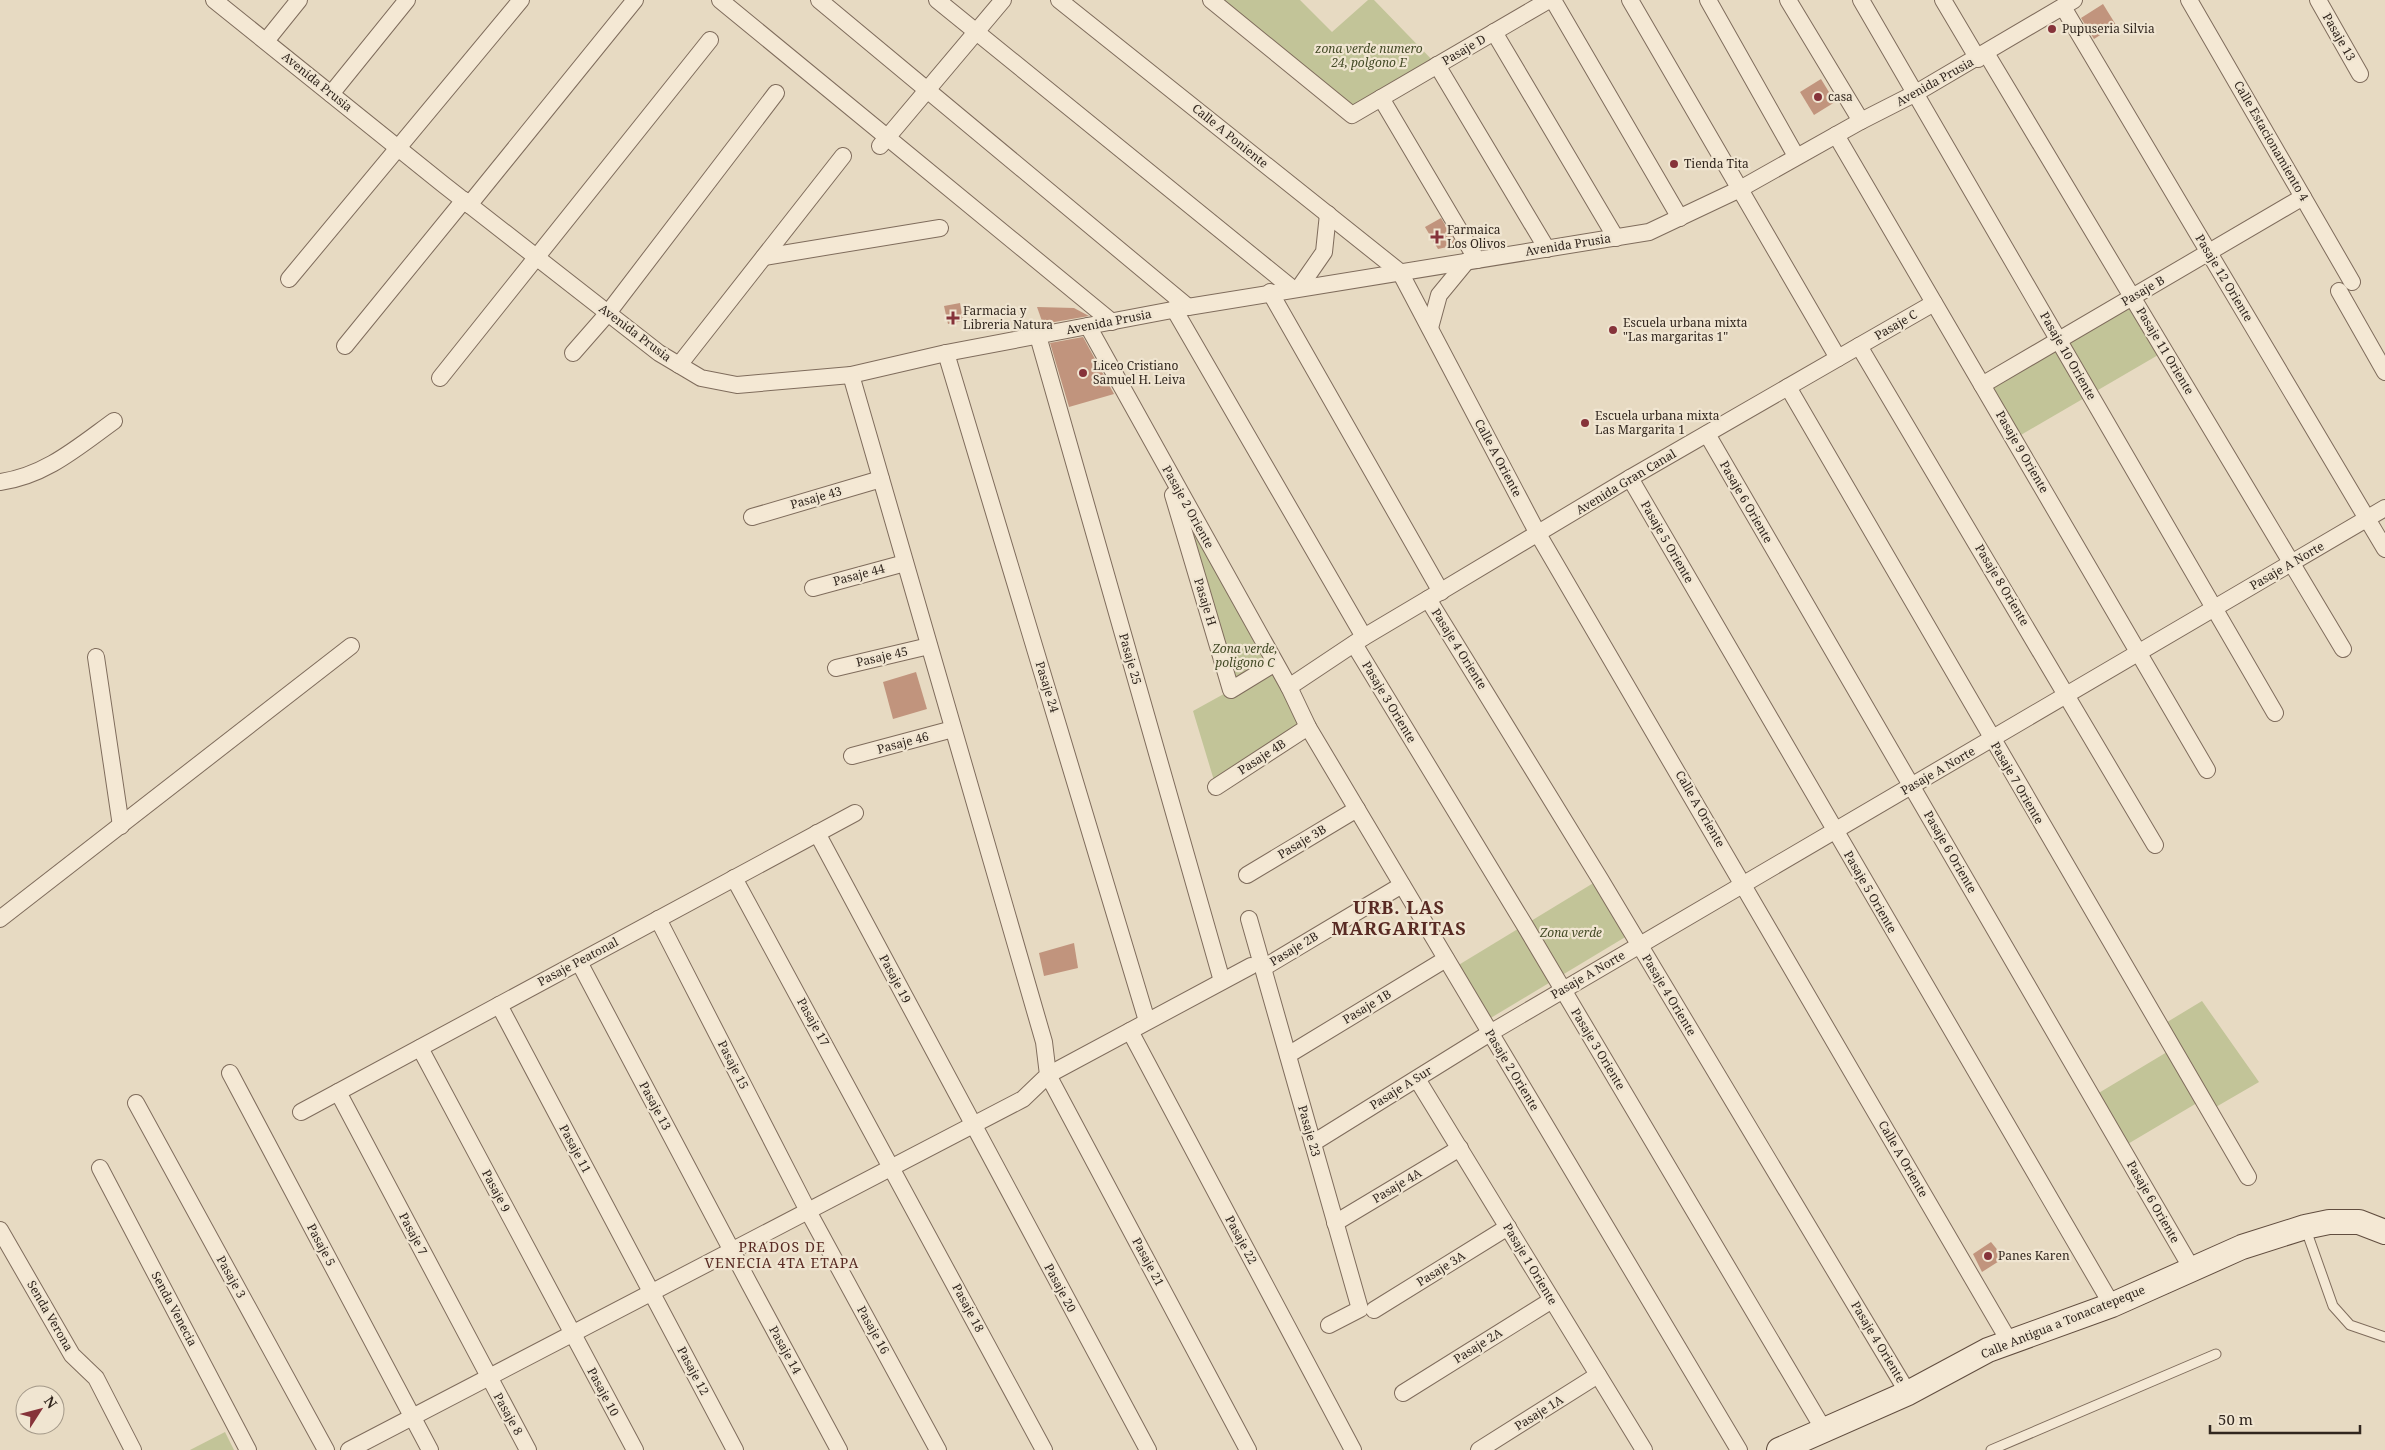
<svg xmlns="http://www.w3.org/2000/svg" width="2385" height="1450" viewBox="0 0 2385 1450" font-family="'Noto Serif',serif">
	<style>
		.green { fill: #c2c498 }
		.building { fill: #c1947d }
		.lines { fill: none; stroke-linecap: round; stroke-linejoin: round }
		.lane-casing { stroke: #7f6c5c; stroke-width: 11 }
		.street-casing { stroke: #7f6c5c; stroke-width: 18 }
		.secondary-casing { stroke: #614d3f; stroke-width: 26 }
		.lane { stroke: #f4e8d4; stroke-width: 9 }
		.street { stroke: #f4e8d4; stroke-width: 16 }
		.secondary { stroke: #f4e8d4; stroke-width: 24 }
		.poi-dot { fill: #86333a; stroke: #f0e5d1; stroke-width: 2 }
		.labels { text-anchor: middle; stroke-width: 4.5; stroke-linejoin: round; paint-order: stroke }
		.poi-label { font-size: 12px; fill: #31261e; stroke: #f0e5d1; text-anchor: start }
		.street-label { font-size: 12px; fill: #31261e; stroke: #f0e5d1 }
		.park-label { font-size: 12px; font-style: italic; fill: #444b27; stroke: #f0e5d1 }
		.neighbourhood-label { font-size: 14px; letter-spacing: 1px; fill: #582a23; stroke: #f0e5d1 }
		.district-label { font-size: 18px; font-weight: bold; letter-spacing: 1px; fill: #582a23; stroke: #f0e5d1 }
	</style>
	<rect width="100%" height="100%" fill="#e7dac2"/>
	<g class="green">
		<path d="M 1211,0 L 1300,0 L 1332,32 L 1368,0 L 1374,0 L 1437,65 L 1352,115 Z"/>
		<path d="M 2132,297 L 2165,351 L 2014,439 L 1982,385 Z"/>
		<path d="M 1164,464 L 1308,727 L 1216,787 L 1193,711 L 1231,690 Z"/>
		<path d="M 1600,879 L 1632,933 L 1484,1022 L 1452,969 Z"/>
		<path d="M 2202,1001 L 2259,1082 L 2209,1111 L 2202,1100 L 2121,1148 L 2092,1097 L 2172,1049 L 2159,1027 Z"/>
		<path d="M 225,1432 L 234,1450 L 190,1450 Z"/>
	</g>
	<g class="building">
		<path d="M 2103,4 L 2116,25 L 2094,39 L 2081,18 Z"/>
		<path d="M 1821,79 L 1835,102 L 1814,115 L 1800,92 Z"/>
		<path d="M 1441,218 L 1457,245 L 1438,249 L 1425,227 Z"/>
		<path d="M 960,303 L 963,321 L 948,324 L 944,306 Z"/>
		<path d="M 1037,307 L 1074,308 L 1089,316 L 1043,324 Z"/>
		<path d="M 1083,337 L 1114,394 L 1069,407 L 1050,343 Z"/>
		<path d="M 916,672 L 927,709 L 893,719 L 883,682 Z"/>
		<path d="M 1074,943 L 1078,968 L 1044,976 L 1039,953 Z"/>
		<path d="M 1991,1242 L 2004,1258 L 1982,1272 L 1973,1254 Z"/>
	</g>
	<g class="lines">
		<defs>
			<g id="lane">
				<path d="M 2305,1227 L 2333,1306 L 2350,1325 L 2385,1337"/>
				<path d="M 1991,1450 L 2216,1354"/>
			</g>
			<g id="street">
				<path d="M 214,0 L 444,185 L 659,353 L 701,378 L 737,385 L 851,375 L 946,353 L 1188,307 L 1649,232 L 1740,189 L 1861,121 L 1916,93 L 2074,0"/>
				<path d="M 720,0 L 1112,322"/>
				<path d="M 819,0 L 1188,307"/>
				<path d="M 937,0 L 1293,289"/>
				<path d="M 1059,0 L 1400,272 L 1538,534 L 2009,1341"/>
				<path d="M 1211,0 L 1352,115 L 1549,0"/>
				<path d="M 1553,0 L 1680,218"/>
				<path d="M 1630,0 L 1838,358"/>
				<path d="M 1708,0 L 1796,156"/>
				<path d="M 1788,0 L 1861,121"/>
				<path d="M 1861,0 L 2275,713"/>
				<path d="M 1943,0 L 1978,59"/>
				<path d="M 2189,0 L 2352,282"/>
				<path d="M 2318,0 L 2360,74"/>
				<path d="M 2063,7 L 2385,549"/>
				<path d="M 1494,32 L 1616,238"/>
				<path d="M 266,41 L 299,0"/>
				<path d="M 1986,53 L 2343,649"/>
				<path d="M 1437,65 L 1547,249"/>
				<path d="M 331,94 L 407,0"/>
				<path d="M 1381,98 L 1477,260"/>
				<path d="M 1836,135 L 2207,770"/>
				<path d="M 880,146 L 1003,0"/>
				<path d="M 469,205 L 635,0"/>
				<path d="M 764,257 L 940,228"/>
				<path d="M 289,279 L 521,0"/>
				<path d="M 1299,288 L 1324,252 L 1328,214"/>
				<path d="M 2339,291 L 2385,372"/>
				<path d="M 1270,292 L 1441,592"/>
				<path d="M 1174,309 L 1364,637"/>
				<path d="M 1088,326 L 1289,687"/>
				<path d="M 1430,328 L 1439,295 L 1467,261"/>
				<path d="M 1038,336 L 1222,981"/>
				<path d="M 345,346 L 464,200"/>
				<path d="M 1859,346 L 1934,303"/>
				<path d="M 573,353 L 608,313 L 776,93"/>
				<path d="M 946,353 L 1147,1021"/>
				<path d="M 679,365 L 843,156"/>
				<path d="M 440,378 L 710,40"/>
				<path d="M 1982,385 L 2303,197"/>
				<path d="M 1788,387 L 2248,1177"/>
				<path d="M 1707,434 L 2192,1269"/>
				<path d="M 1630,478 L 2112,1305"/>
				<path d="M 0,482 C 45,476 78,447 114,421"/>
				<path d="M 1173,495 L 1231,690 L 1275,663"/>
				<path d="M 752,517 L 881,479"/>
				<path d="M 813,588 L 905,563"/>
				<path d="M 1428,599 L 1600,879 L 1908,1393"/>
				<path d="M 1354,644 L 1524,924 L 1824,1430"/>
				<path d="M 96,657 L 121,826"/>
				<path d="M 836,668 L 929,646"/>
				<path d="M 852,756 L 953,729"/>
				<path d="M 1216,787 L 1308,727"/>
				<path d="M 817,833 L 1148,1450"/>
				<path d="M 1247,875 L 1357,809"/>
				<path d="M 734,878 L 1044,1450"/>
				<path d="M 0,919 L 351,646"/>
				<path d="M 658,919 L 808,1211 L 938,1450"/>
				<path d="M 1249,919 L 1360,1309 L 1329,1325"/>
				<path d="M 579,962 L 750,1285 L 839,1450"/>
				<path d="M 1263,968 L 1402,885"/>
				<path d="M 499,1005 L 735,1450"/>
				<path d="M 1130,1031 L 1353,1450"/>
				<path d="M 420,1048 L 635,1450"/>
				<path d="M 1288,1055 L 1446,959"/>
				<path d="M 230,1073 L 430,1450"/>
				<path d="M 1417,1079 L 1644,1450"/>
				<path d="M 338,1092 L 528,1450"/>
				<path d="M 136,1103 L 326,1450"/>
				<path d="M 301,1112 L 855,813"/>
				<path d="M 1313,1143 L 1490,1033 L 2385,508"/>
				<path d="M 100,1168 L 248,1450"/>
				<path d="M 1335,1223 L 1460,1148"/>
				<path d="M 0,1230 L 72,1355 L 96,1378 L 133,1450"/>
				<path d="M 1374,1310 L 1508,1227"/>
				<path d="M 1403,1393 L 1552,1300"/>
				<path d="M 349,1450 L 1023,1099 L 1048,1075 L 1044,1042 L 851,375"/>
				<path d="M 1248,1450 L 1048,1075 L 1251,966"/>
				<path d="M 1479,1450 L 1598,1375"/>
				<path d="M 1739,1450 L 1308,727 L 1289,687 L 1364,637 L 1428,599 L 1630,478 L 1859,346 L 2155,845"/>
			</g>
			<path id="secondary" d="M 1779,1450 L 1908,1393 L 1988,1350 L 2112,1305 L 2242,1247 L 2305,1227 L 2329,1222 L 2359,1222 L 2385,1232"/>
		</defs>
		<use href="#lane" class="lane-casing"/>
		<use href="#street" class="street-casing"/>
		<use href="#secondary" class="secondary-casing"/>
		<use href="#lane" class="lane"/>
		<use href="#street" class="street"/>
		<use href="#secondary" class="secondary"/>
	</g>
	<g class="poi-dot">
		<circle cx="2052" cy="29" r="5"/>
		<circle cx="1818" cy="97" r="5"/>
		<circle cx="1674" cy="164" r="5"/>
		<path d="M1434.5 229.5h5v5h5v5h-5v5h-5v-5h-5v-5h5z"/>
		<path d="M950.5 310.5h5v5h5v5h-5v5h-5v-5h-5v-5h5z"/>
		<circle cx="1613" cy="330" r="5"/>
		<circle cx="1083" cy="373" r="5"/>
		<circle cx="1585" cy="423" r="5"/>
		<circle cx="1988" cy="1256" r="5"/>
	</g>
	<g class="labels">
		<g class="poi-label">
			<text x="2062" y="33">Pupuseria Silvia</text>
			<text x="1828" y="101">casa</text>
			<text x="1684" y="168">Tienda Tita</text>
			<text x="1447" y="234">Farmaica<tspan x="1447" dy="14">Los Olivos</tspan></text>
			<text x="963" y="315">Farmacia y<tspan x="963" dy="14">Libreria Natura</tspan></text>
			<text x="1623" y="327">Escuela urbana mixta<tspan x="1623" dy="14">"Las margaritas 1"</tspan></text>
			<text x="1093" y="370">Liceo Cristiano<tspan x="1093" dy="14">Samuel H. Leiva</tspan></text>
			<text x="1595" y="420">Escuela urbana mixta<tspan x="1595" dy="14">Las Margarita 1</tspan></text>
			<text x="1998" y="1260">Panes Karen</text>
		</g>
		<g class="street-label">
			<text transform="translate(2339 37) rotate(60)" y="4">Pasaje 13</text>
			<text transform="translate(1464 50) rotate(-30)" y="4">Pasaje D</text>
			<text transform="translate(317 82) rotate(39)" y="4">Avenida Prusia</text>
			<text transform="translate(1935 82) rotate(-29)" y="4">Avenida Prusia</text>
			<text transform="translate(1230 136) rotate(39)" y="4">Calle A Poniente</text>
			<text transform="translate(2271 141) rotate(60)" y="4">Calle Estacionamiento 4</text>
			<text transform="translate(1568 245) rotate(-9)" y="4">Avenida Prusia</text>
			<text transform="translate(2224 278) rotate(59)" y="4">Pasaje 12 Oriente</text>
			<text transform="translate(2143 291) rotate(-30)" y="4">Pasaje B</text>
			<text transform="translate(1109 322) rotate(-11)" y="4">Avenida Prusia</text>
			<text transform="translate(1896 325) rotate(-30)" y="4">Pasaje C</text>
			<text transform="translate(635 333) rotate(37)" y="4">Avenida Prusia</text>
			<text transform="translate(2165 351) rotate(59)" y="4">Pasaje 11 Oriente</text>
			<text transform="translate(2068 356) rotate(60)" y="4">Pasaje 10 Oriente</text>
			<text transform="translate(2022 452) rotate(60)" y="4">Pasaje 9 Oriente</text>
			<text transform="translate(1498 458) rotate(62)" y="4">Calle A Oriente</text>
			<text transform="translate(1626 482) rotate(-31)" y="4">Avenida Gran Canal</text>
			<text transform="translate(816 498) rotate(-16)" y="4">Pasaje 43</text>
			<text transform="translate(1746 502) rotate(60)" y="4">Pasaje 6 Oriente</text>
			<text transform="translate(1188 507) rotate(61)" y="4">Pasaje 2 Oriente</text>
			<text transform="translate(1667 542) rotate(60)" y="4">Pasaje 5 Oriente</text>
			<text transform="translate(2287 566) rotate(-30)" y="4">Pasaje A Norte</text>
			<text transform="translate(859 575) rotate(-15)" y="4">Pasaje 44</text>
			<text transform="translate(2002 585) rotate(59)" y="4">Pasaje 8 Oriente</text>
			<text transform="translate(1205 602) rotate(73)" y="4">Pasaje H</text>
			<text transform="translate(1459 649) rotate(58)" y="4">Pasaje 4 Oriente</text>
			<text transform="translate(882 657) rotate(-13)" y="4">Pasaje 45</text>
			<text transform="translate(1130 659) rotate(74)" y="4">Pasaje 25</text>
			<text transform="translate(1047 687) rotate(73)" y="4">Pasaje 24</text>
			<text transform="translate(1389 702) rotate(59)" y="4">Pasaje 3 Oriente</text>
			<text transform="translate(903 743) rotate(-15)" y="4">Pasaje 46</text>
			<text transform="translate(1262 757) rotate(-33)" y="4">Pasaje 4B</text>
			<text transform="translate(1938 771) rotate(-30)" y="4">Pasaje A Norte</text>
			<text transform="translate(2017 783) rotate(60)" y="4">Pasaje 7 Oriente</text>
			<text transform="translate(1700 809) rotate(60)" y="4">Calle A Oriente</text>
			<text transform="translate(1302 842) rotate(-31)" y="4">Pasaje 3B</text>
			<text transform="translate(1950 852) rotate(60)" y="4">Pasaje 6 Oriente</text>
			<text transform="translate(1870 892) rotate(60)" y="4">Pasaje 5 Oriente</text>
			<text transform="translate(1294 949) rotate(-31)" y="4">Pasaje 2B</text>
			<text transform="translate(578 962) rotate(-28)" y="4">Pasaje Peatonal</text>
			<text transform="translate(1588 975) rotate(-30)" y="4">Pasaje A Norte</text>
			<text transform="translate(895 979) rotate(62)" y="4">Pasaje 19</text>
			<text transform="translate(1669 995) rotate(59)" y="4">Pasaje 4 Oriente</text>
			<text transform="translate(1367 1007) rotate(-31)" y="4">Pasaje 1B</text>
			<text transform="translate(813 1022) rotate(61)" y="4">Pasaje 17</text>
			<text transform="translate(1598 1049) rotate(59)" y="4">Pasaje 3 Oriente</text>
			<text transform="translate(733 1065) rotate(63)" y="4">Pasaje 15</text>
			<text transform="translate(1512 1070) rotate(59)" y="4">Pasaje 2 Oriente</text>
			<text transform="translate(1401 1088) rotate(-32)" y="4">Pasaje A Sur</text>
			<text transform="translate(655 1106) rotate(62)" y="4">Pasaje 13</text>
			<text transform="translate(1309 1131) rotate(74)" y="4">Pasaje 23</text>
			<text transform="translate(575 1149) rotate(62)" y="4">Pasaje 11</text>
			<text transform="translate(1903 1159) rotate(60)" y="4">Calle A Oriente</text>
			<text transform="translate(1397 1186) rotate(-31)" y="4">Pasaje 4A</text>
			<text transform="translate(496 1191) rotate(62)" y="4">Pasaje 9</text>
			<text transform="translate(2153 1202) rotate(60)" y="4">Pasaje 6 Oriente</text>
			<text transform="translate(413 1234) rotate(62)" y="4">Pasaje 7</text>
			<text transform="translate(1241 1240) rotate(62)" y="4">Pasaje 22</text>
			<text transform="translate(321 1245) rotate(62)" y="4">Pasaje 5</text>
			<text transform="translate(1148 1262) rotate(62)" y="4">Pasaje 21</text>
			<text transform="translate(1530 1264) rotate(59)" y="4">Pasaje 1 Oriente</text>
			<text transform="translate(1441 1269) rotate(-32)" y="4">Pasaje 3A</text>
			<text transform="translate(231 1277) rotate(61)" y="4">Pasaje 3</text>
			<text transform="translate(1060 1288) rotate(62)" y="4">Pasaje 20</text>
			<text transform="translate(968 1308) rotate(62)" y="4">Pasaje 18</text>
			<text transform="translate(174 1309) rotate(62)" y="4">Senda Venecia</text>
			<text transform="translate(50 1316) rotate(60)" y="4">Senda Verona</text>
			<text transform="translate(2063 1322) rotate(-22)" y="4">Calle Antigua a Tonacatepeque</text>
			<text transform="translate(873 1330) rotate(61)" y="4">Pasaje 16</text>
			<text transform="translate(1878 1342) rotate(59)" y="4">Pasaje 4 Oriente</text>
			<text transform="translate(1478 1346) rotate(-32)" y="4">Pasaje 2A</text>
			<text transform="translate(785 1350) rotate(61)" y="4">Pasaje 14</text>
			<text transform="translate(693 1371) rotate(62)" y="4">Pasaje 12</text>
			<text transform="translate(603 1392) rotate(62)" y="4">Pasaje 10</text>
			<text transform="translate(1539 1413) rotate(-32)" y="4">Pasaje 1A</text>
			<text transform="translate(508 1414) rotate(61)" y="4">Pasaje 8</text>
		</g>
		<g class="park-label">
			<text x="1369" y="53">zona verde numero<tspan x="1369" dy="14">24, polgono E</tspan></text>
			<text x="1245" y="653">Zona verde,<tspan x="1245" dy="14">poligono C</tspan></text>
			<text x="1571" y="937">Zona verde</text>
		</g>
		<g class="neighbourhood-label">
			<text x="782" y="1252">PRADOS DE<tspan x="782" dy="16">VENECIA 4TA ETAPA</tspan></text>
		</g>
		<g class="district-label">
			<text x="1399" y="914">URB. LAS<tspan x="1399" dy="21">MARGARITAS</tspan></text>
		</g>
	</g>
	<g transform="translate(40 1410) rotate(54)"><circle r="24" fill="#f0e5d1" stroke="#a49989"/>
	<path d="M0-4L9 19L0 12L-9 19Z" fill="#86333a"/>
	<text y="-8" font-size="14" font-weight="bold" text-anchor="middle" fill="#31261e">N</text>
	</g>
	<path d="M2210 1425v8h150v-8" fill="none" stroke="#31261e" stroke-width="2.5"/>
	<text x="2218" y="1425" font-size="15" fill="#31261e" stroke="#f0e5d1" stroke-width="4" paint-order="stroke">50 m</text>
</svg>
